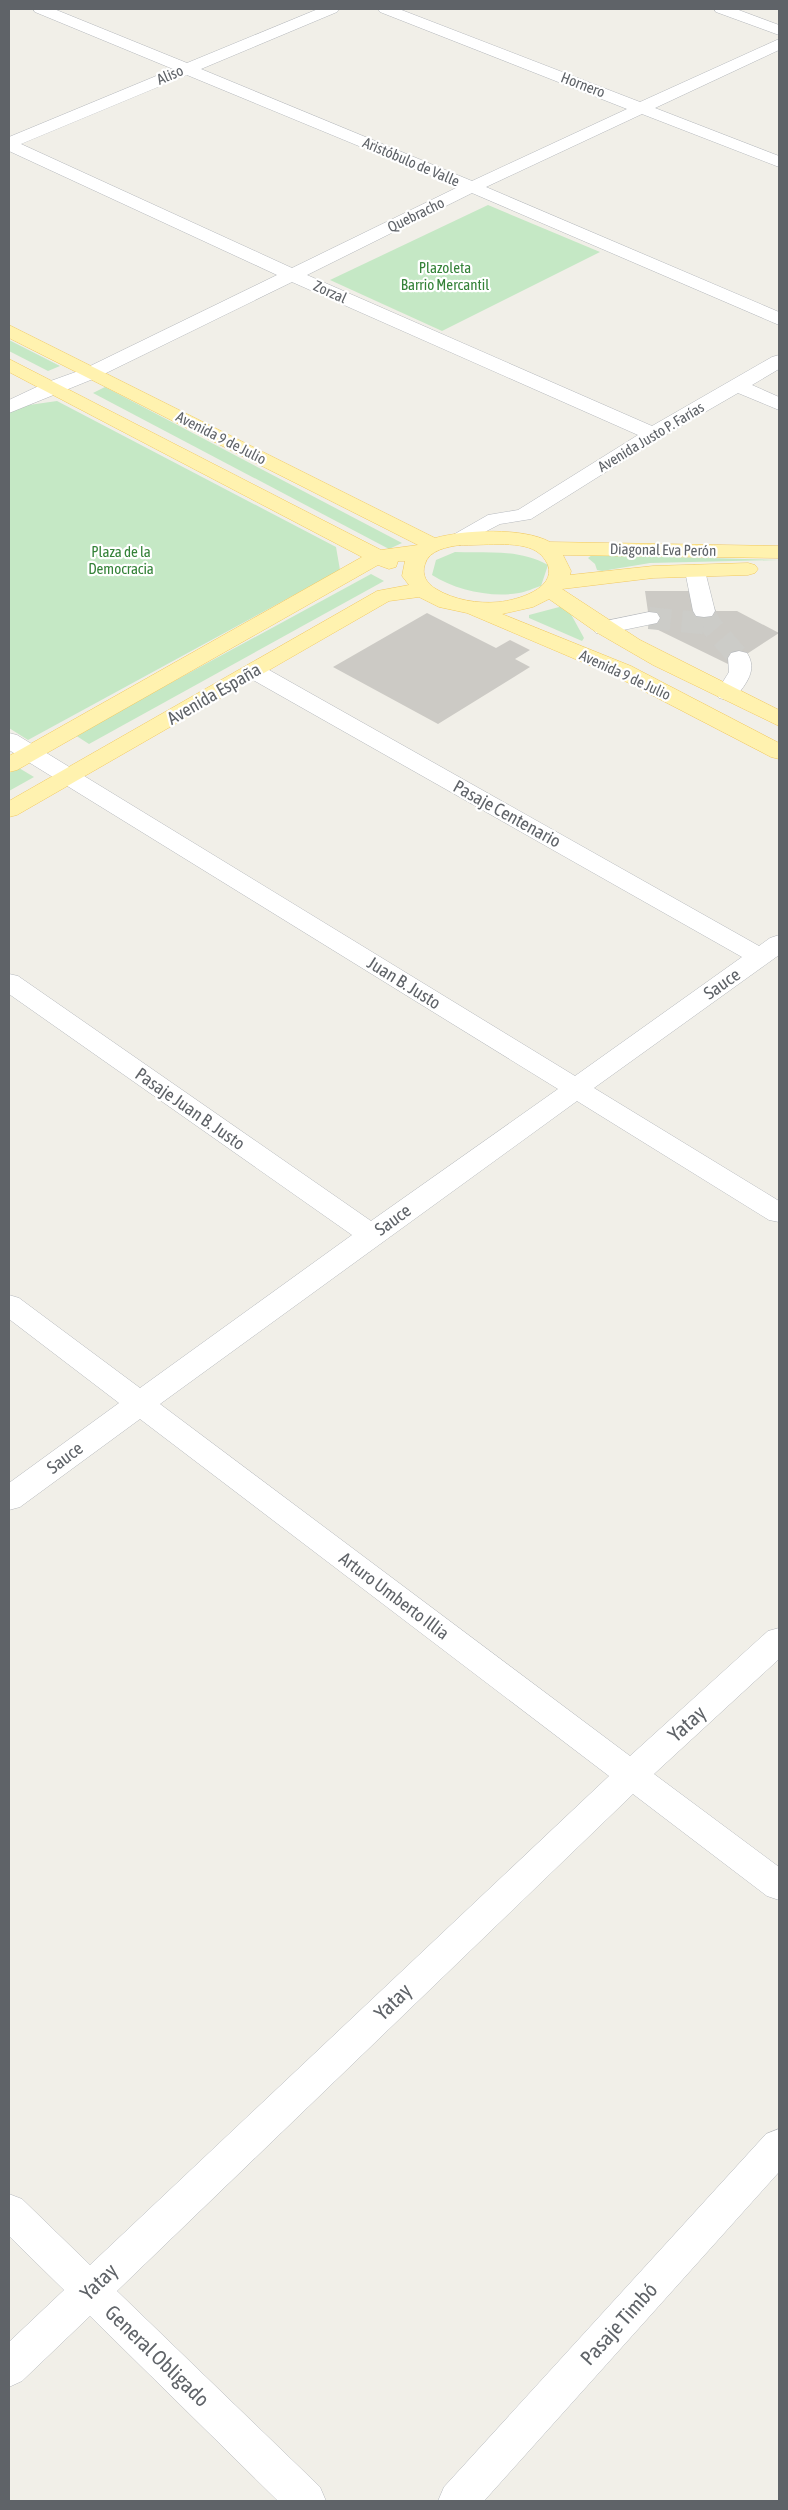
<svg xmlns="http://www.w3.org/2000/svg" width="788" height="2510" viewBox="0 0 788 2510" font-family="'Asap Condensed',sans-serif">
	<style>
		.green { fill: #c5e8c5 }
		.building { fill: #cccac5 }
		.lines { fill: none; stroke-linecap: round; stroke-linejoin: round }
		.minor-tunnel { stroke: #ccccc8; stroke-width: 22; stroke-dasharray: 22 11; stroke-linecap: butt }
		.minor-casing { stroke: #b5b8bc; stroke-width: 1 }
		.major-casing { stroke: #f2c960; stroke-width: 1 }
		.minor { fill: #fff; fill-rule: evenodd }
		.major { fill: #fff2af; fill-rule: evenodd }
		.labels { text-anchor: middle; stroke-width: 4.5; stroke-linejoin: round; paint-order: stroke }
		.far-street-label { font-size: 15px; fill: #5f6368; stroke: #fff }
		.far-park-label { font-size: 15px; fill: #348238; stroke: #fff }
		.street-label { font-size: 18px; fill: #5f6368; stroke: #fff }
		.near-street-label { font-size: 21px; fill: #5f6368; stroke: #fff }
	</style>
	<rect width="100%" height="100%" fill="#f1efe8"/>
	<g class="green">
		<path d="M 488,205 L 600,252 L 442,331 L 330,280 Z"/>
		<path d="M 9,340 L 60,366 L 48,371 L 9,351 Z"/>
		<path d="M 105,387 L 402,543 L 389,549 L 93,393 Z"/>
		<path d="M 57,401 L 336,547 L 340,570 L 28,740 L 9,728 L 9,412 L 22,406 Z"/>
		<path d="M 455,552 C 487,553 519,549 548,565 L 541,586 C 534,588 526,592 519,593 C 491,598 455,590 432,575 L 436,560 Z"/>
		<path d="M 592,555 L 779,560 L 650,563 L 602,571 L 597,570 L 595,564 L 588,558 Z"/>
		<path d="M 371,574 L 384,581 L 89,744 L 75,735 Z"/>
		<path d="M 563,606 L 567,607 L 584,638 L 582,641 L 529,618 L 529,615 Z"/>
		<path d="M 19,768 L 34,777 L 9,791 L 9,773 Z"/>
	</g>
	<g class="building">
		<path d="M 645,591 L 695,591 L 699,611 L 737,611 L 779,633 L 730,665 L 650,626 Z"/>
		<path d="M 427,613 L 496,648 L 510,640 L 530,650 L 515,659 L 530,667 L 438,724 L 333,667 Z"/>
	</g>
	<g class="lines">
		<g class="minor-tunnel">
			<path d="M 704,611 L 710,624 L 739,658"/>
			<path d="M 649,618 L 710,624"/>
		</g>
		<defs>
			<g id="minor">
				<path d="M 33,9 L 54,9 L 187,63 L 318,9 L 339,9 L 337,12 L 201,69 L 472,181 L 627,109 L 380,12 L 378,9 L 399,9 L 640,102 L 779,39 L 779,50 L 655,108 L 779,156 L 779,167 L 642,114 L 486,187 L 779,312 L 779,325 L 472,193 L 307,275 L 652,426 L 772,357 L 779,355 L 779,369 L 752,385 L 779,397 L 779,410 L 738,393 L 660,438 L 531,519 L 500,524 L 460,545 L 453,543 L 450,539 L 453,535 L 488,515 L 518,510 L 638,435 L 292,282 L 98,377 L 9,413 L 9,400 L 45,383 L 84,369 L 277,275 L 9,151 L 9,137 L 173,69 L 35,12 ZM 187,75 L 458,187 L 292,268 L 21,144 Z"/>
				<path d="M 714,9 L 736,9 L 779,25 L 779,35 L 716,12 Z"/>
				<path d="M 695,565 L 702,567 L 705,571 L 715,611 L 712,616 L 704,617 L 696,616 L 693,611 L 685,571 L 688,567 Z"/>
				<path d="M 649,612 L 657,613 L 660,618 L 657,623 L 604,634 L 596,633 L 593,628 L 596,623 Z"/>
				<path d="M 739,651 L 747,653 C 758,670 746,684 735,698 L 727,700 L 719,698 L 716,693 L 729,672 L 728,658 L 731,653 Z"/>
				<path d="M 254,664 L 262,666 L 759,946 L 770,938 L 779,935 L 779,955 L 594,1088 L 779,1201 L 779,1222 L 769,1220 L 577,1101 L 160,1404 L 630,1756 L 768,1631 L 779,1628 L 779,1659 L 654,1774 L 779,1867 L 779,1900 L 767,1896 L 633,1794 L 117,2291 L 320,2487 L 326,2501 L 278,2501 L 90,2316 L 22,2381 L 9,2387 L 9,2342 L 64,2290 L 9,2236 L 9,2194 L 22,2199 L 90,2265 L 609,1776 L 140,1419 L 20,1507 L 9,1510 L 9,1483 L 119,1403 L 9,1319 L 9,1295 L 19,1298 L 140,1388 L 352,1235 L 9,994 L 9,974 L 18,976 L 371,1221 L 558,1089 L 9,750 L 9,733 L 17,735 L 575,1076 L 742,957 L 246,676 L 243,671 L 246,666 Z"/>
				<path d="M 779,2129 L 779,2172 L 484,2501 L 438,2501 L 444,2487 L 766,2134 Z"/>
			</g>
			<path id="major" d="M 9,325 L 435,538 C 464,530 523,527 550,542 L 779,546 L 779,558 L 563,555 L 571,571 L 570,575 L 653,566 L 748,563 L 755,565 L 758,569 L 755,573 L 748,575 L 653,578 L 562,589 L 640,640 L 779,710 L 779,726 L 653,665 L 596,632 L 549,599 L 533,607 L 502,614 L 631,666 L 779,743 L 779,759 L 771,757 L 615,676 L 467,613 L 439,607 L 419,597 L 389,601 L 17,815 L 9,817 L 9,801 L 377,591 L 409,585 L 402,576 L 405,561 L 398,561 L 396,567 L 389,569 L 378,565 L 17,770 L 9,772 L 9,756 L 362,557 L 9,372 L 9,359 L 381,550 L 418,545 L 9,338 ZM 460,545 C 481,546 518,540 536,551 C 542,555 545,559 548,565 C 556,589 517,600 499,602 C 478,604 454,600 436,589 C 427,584 421,575 425,564 C 429,550 447,547 460,545 Z"/>
		</defs>
		<use href="#minor" class="minor-casing"/>
		<use href="#major" class="major-casing"/>
		<use href="#minor" class="minor"/>
		<use href="#major" class="major"/>
	</g>
	<g class="labels">
		<g class="far-street-label">
			<text transform="translate(170 75) rotate(-23)" y="5">Aliso</text>
			<text transform="translate(583 85) rotate(21)" y="5">Hornero</text>
			<text transform="translate(411 162) rotate(23)" y="5">Aristóbulo de Valle</text>
			<text transform="translate(416 215) rotate(-26)" y="5">Quebracho</text>
			<text transform="translate(330 292) rotate(24)" y="5">Zorzal</text>
			<text transform="translate(651 437) rotate(-31)" y="5">Avenida Justo P. Farías</text>
			<text transform="translate(221 438) rotate(27)" y="5">Avenida 9 de Julio</text>
			<text transform="translate(663 550) rotate(1)" y="5">Diagonal Eva Perón</text>
			<text transform="translate(625 675) rotate(25)" y="5">Avenida 9 de Julio</text>
		</g>
		<g class="far-park-label">
			<text x="445" y="273">Plazoleta<tspan x="445" dy="17">Barrio Mercantil</tspan></text>
			<text x="121" y="557">Plaza de la<tspan x="121" dy="17">Democracia</tspan></text>
		</g>
		<g class="street-label">
			<text transform="translate(214 694) rotate(-30)" y="6">Avenida España</text>
			<text transform="translate(507 814) rotate(29)" y="6">Pasaje Centenario</text>
			<text transform="translate(404 983) rotate(32)" y="6">Juan B. Justo</text>
			<text transform="translate(722 984) rotate(-35)" y="6">Sauce</text>
			<text transform="translate(190 1109) rotate(35)" y="6">Pasaje Juan B. Justo</text>
			<text transform="translate(393 1220) rotate(-36)" y="6">Sauce</text>
			<text transform="translate(65 1458) rotate(-37)" y="6">Sauce</text>
			<text transform="translate(394 1596) rotate(37)" y="6">Arturo Umberto Illia</text>
		</g>
		<g class="near-street-label">
			<text transform="translate(687 1724) rotate(-42)" y="7">Yatay</text>
			<text transform="translate(393 2002) rotate(-44)" y="7">Yatay</text>
			<text transform="translate(99 2282) rotate(-44)" y="7">Yatay</text>
			<text transform="translate(619 2324) rotate(-48)" y="7">Pasaje Timbó</text>
			<text transform="translate(157 2356) rotate(44)" y="7">General Obligado</text>
		</g>
	</g>
	<rect width="788" height="2510" fill="none" stroke="#5f6368" stroke-width="20"/>
</svg>
